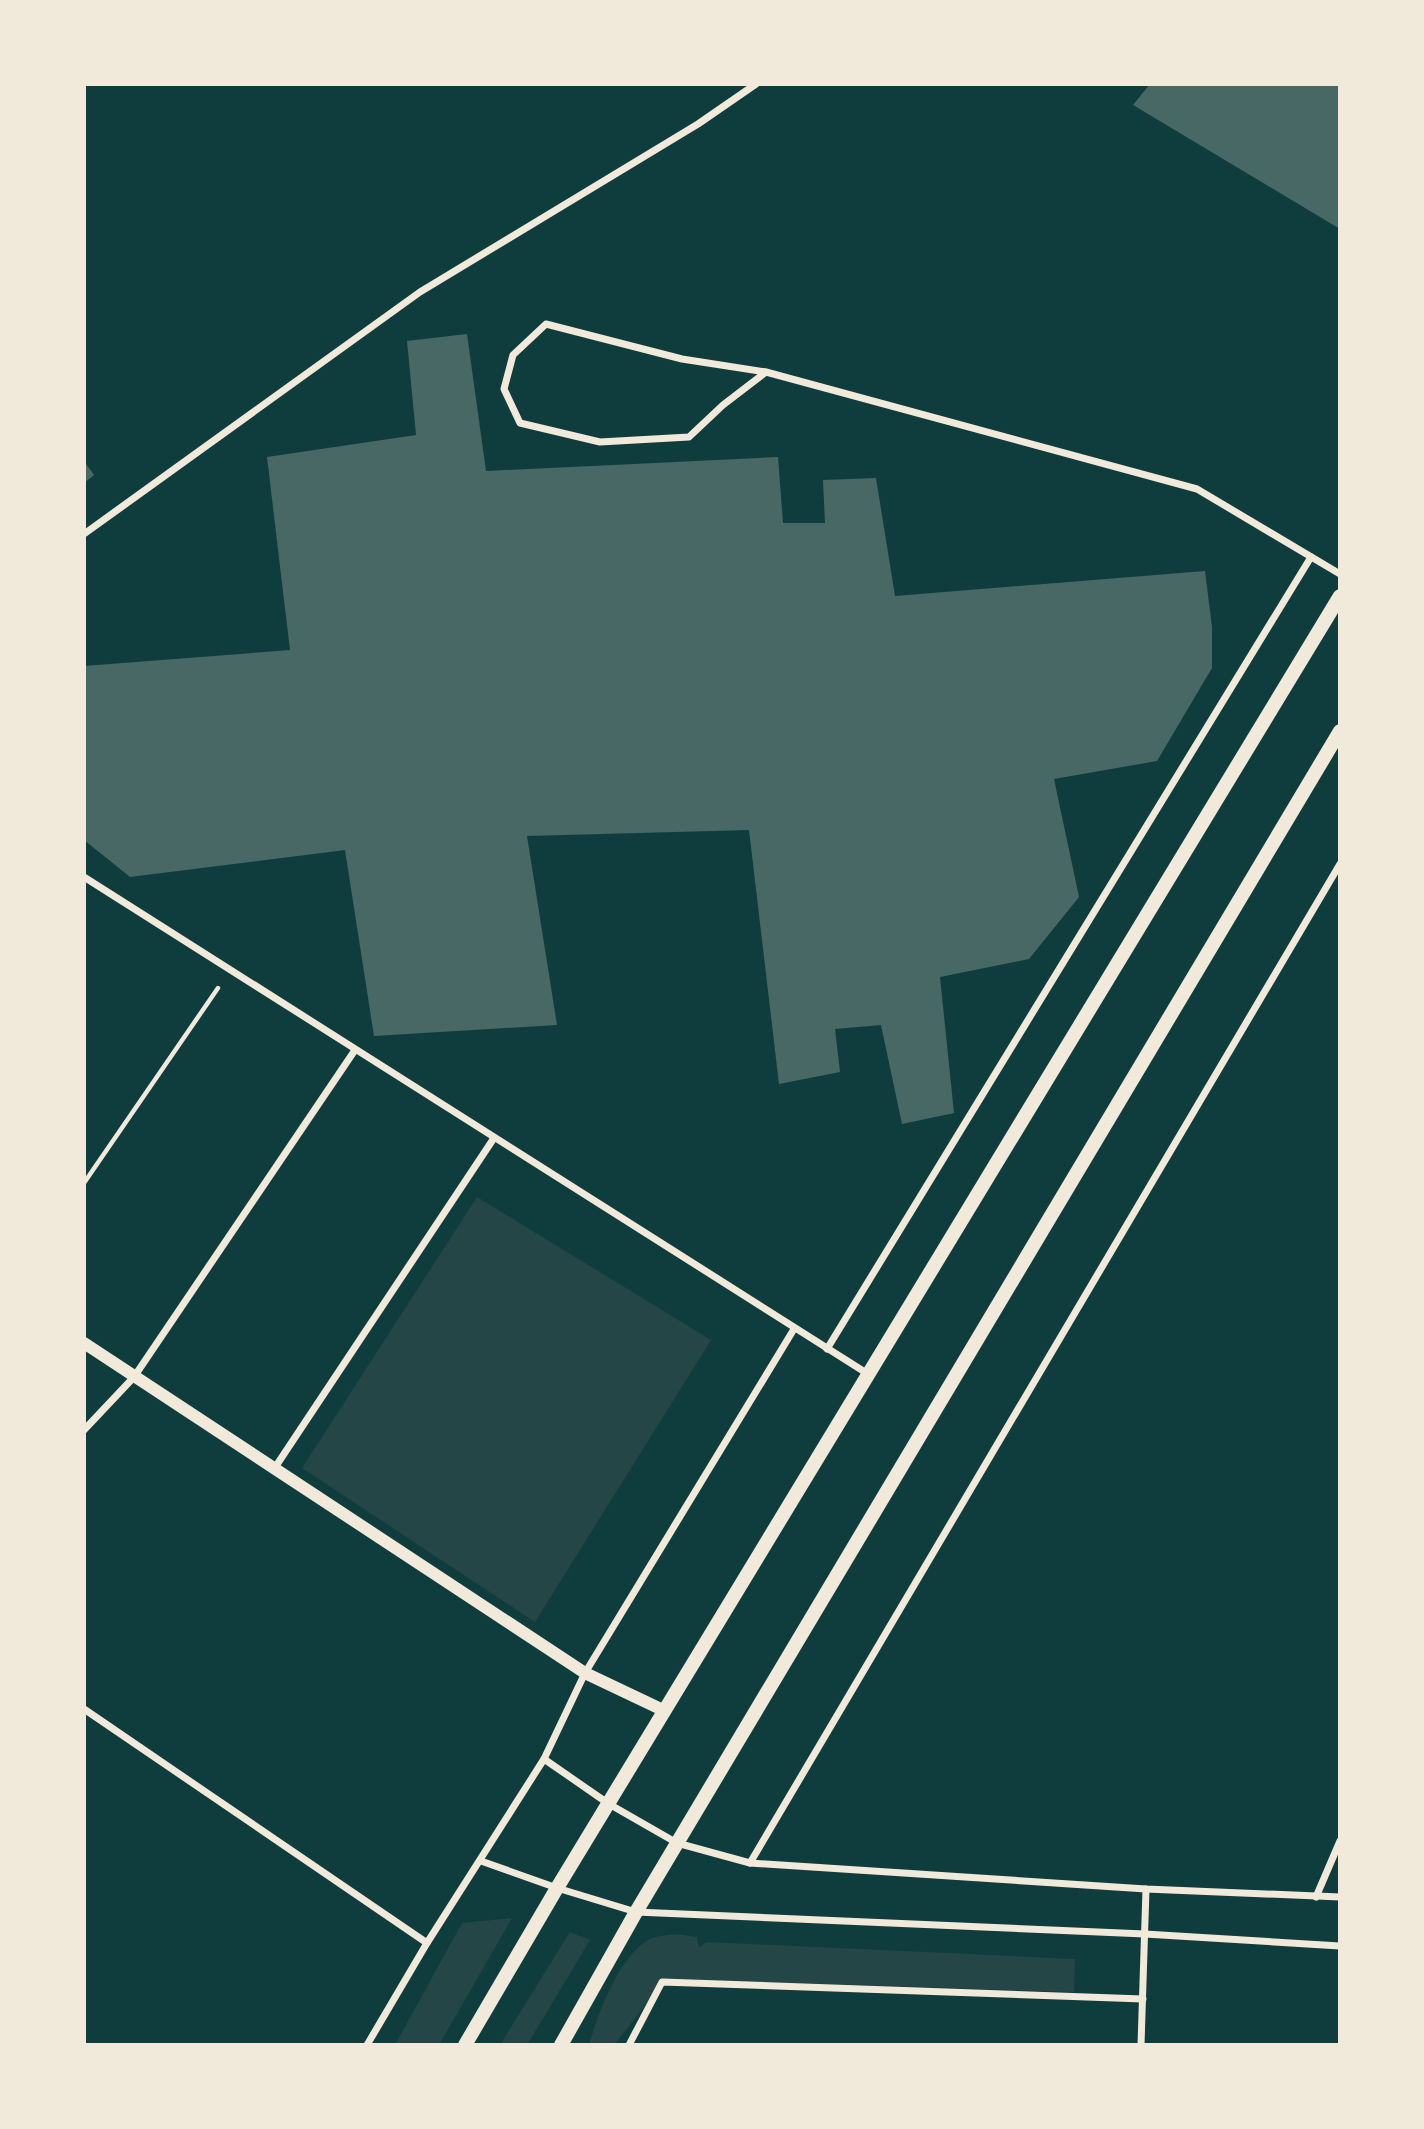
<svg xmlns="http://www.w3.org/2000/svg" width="1424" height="2129" viewBox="0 0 1424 2129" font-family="'DejaVu Sans',sans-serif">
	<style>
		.green { fill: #244646 }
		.building { fill: #486865 }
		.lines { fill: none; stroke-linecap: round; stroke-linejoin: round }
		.path { stroke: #f1e9da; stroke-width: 4.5 }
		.minor { stroke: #f1e9da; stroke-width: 7 }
		.tertiary { stroke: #f1e9da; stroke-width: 12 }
		.secondary { stroke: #f1e9da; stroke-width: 14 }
	</style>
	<rect width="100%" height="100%" fill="#0f3d3e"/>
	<g class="green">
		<path d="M 477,1197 L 711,1340 L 535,1622 L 302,1468 Z"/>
		<path d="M 512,1918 L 439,2045 L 395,2045 L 462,1923 Z"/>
		<path d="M 570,1932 L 590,1940 L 527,2045 L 500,2045 Z"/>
		<path d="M 675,1934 L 697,1937 L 699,1948 L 706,1942 L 1075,1959 L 1074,1992 L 666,1979 L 614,2045 L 589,2045 C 598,2013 619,1957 648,1940 C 655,1936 667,1935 675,1934 Z"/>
	</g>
	<g class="building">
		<path d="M 1150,84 L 1340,84 L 1340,229 L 1133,105 Z"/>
		<path d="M 467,334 L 486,471 L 778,457 L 783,523 L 825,523 L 823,480 L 876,478 L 895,596 L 1205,571 L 1212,627 L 1212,668 L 1157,761 L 1054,779 L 1079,897 L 1029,959 L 940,977 L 954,1113 L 902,1124 L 881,1025 L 835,1029 L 840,1072 L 779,1084 L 749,830 L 527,836 L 557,1025 L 374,1036 L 345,850 L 130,877 L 84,840 L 84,666 L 290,650 L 267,457 L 416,435 L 407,341 Z"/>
		<path d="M 84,461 L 94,475 L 84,483 Z"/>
	</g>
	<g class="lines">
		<path class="path" d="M 84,1183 L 218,988"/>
		<g class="minor">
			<path d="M 766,372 L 723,405 L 689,437 L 600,442 L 520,423 L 504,389 L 513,355 L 546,324 L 682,359 L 766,372 L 1197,489 L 1340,574"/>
			<path d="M 84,534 L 420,292 L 698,124 L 756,84"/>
			<path d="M 84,877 L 868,1374"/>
			<path d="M 827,1349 L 1311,557"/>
			<path d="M 84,1430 L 134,1377 L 355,1050"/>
			<path d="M 274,1469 L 494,1138"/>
			<path d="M 84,1709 L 427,1943"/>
			<path d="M 544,1759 L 609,1804 L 677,1843 L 750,1863 L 1146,1889 L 1340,1897"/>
			<path d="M 481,1861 L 557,1888 L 636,1912 L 1145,1934 L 1340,1946"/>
			<path d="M 750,1863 L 1340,864"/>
			<path d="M 1316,1897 L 1340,1841"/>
			<path d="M 367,2045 L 427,1943 L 544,1759 L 585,1673 L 794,1329"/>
			<path d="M 629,2045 L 662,1982 L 1143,1999"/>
			<path d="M 1141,2045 L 1146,1889"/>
		</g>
		<path class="tertiary" d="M 84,1343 L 585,1673 L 665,1711"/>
		<g class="secondary">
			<path d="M 465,2045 L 557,1888 L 1340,596"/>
			<path d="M 561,2045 L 636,1912 L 1340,731"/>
		</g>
	</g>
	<rect width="1424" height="2129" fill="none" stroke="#f1e9da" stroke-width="172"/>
</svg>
